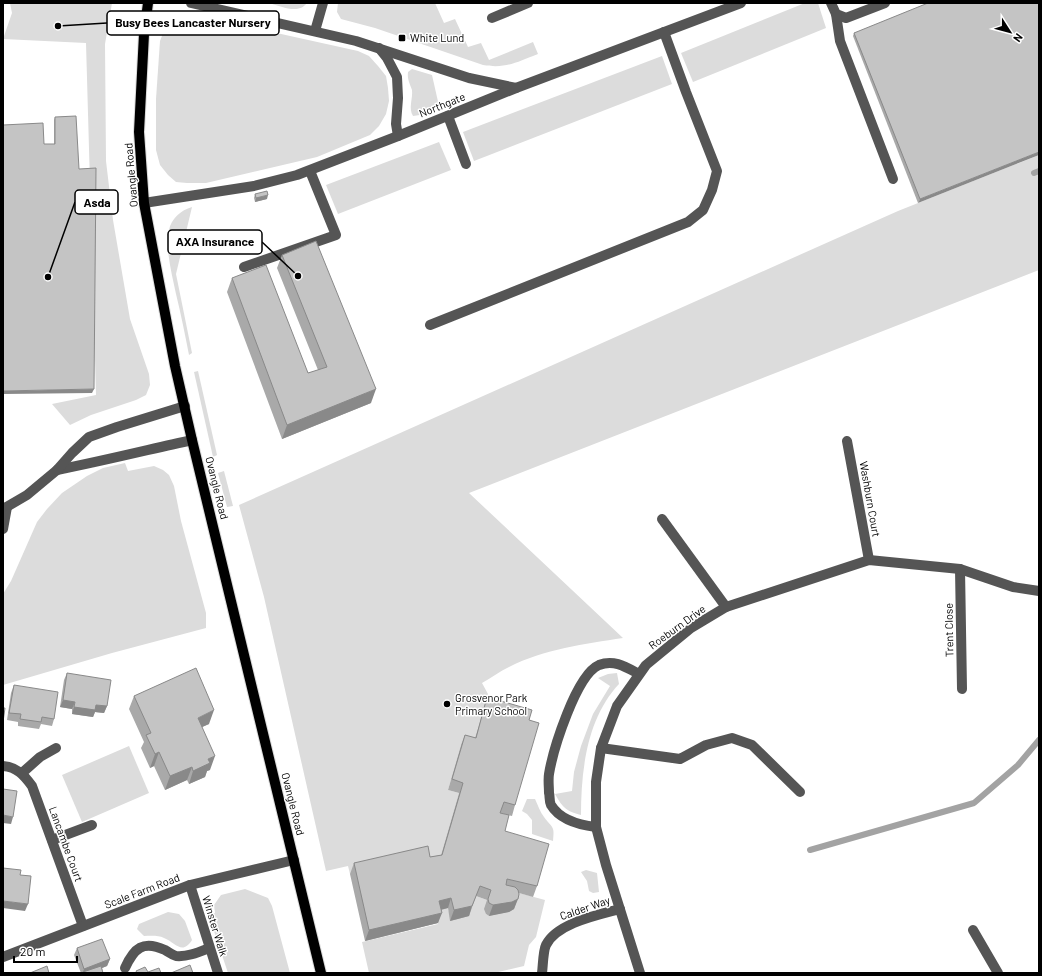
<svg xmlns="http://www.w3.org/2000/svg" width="1042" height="976" viewBox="0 0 1042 976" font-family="Barlow,sans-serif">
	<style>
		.green { fill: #dcdcdc }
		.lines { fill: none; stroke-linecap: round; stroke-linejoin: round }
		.stream { stroke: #a3a3a3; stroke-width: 6 }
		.major-casing { stroke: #dbdbdb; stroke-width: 12 }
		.minor { stroke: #555; stroke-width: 10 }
		.major { stroke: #000; stroke-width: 10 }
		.wall { fill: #a9a9a9 }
		.shaded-wall { fill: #898989 }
		.building { fill: #c4c4c4; stroke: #898989 }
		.poi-dot { fill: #000; stroke: #fff; stroke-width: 1.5 }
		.labels { text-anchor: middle; stroke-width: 3; stroke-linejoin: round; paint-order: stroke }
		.poi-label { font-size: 11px; fill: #000; stroke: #fff; text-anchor: start }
		.street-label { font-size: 11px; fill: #000; stroke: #fff }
		.leader { fill: none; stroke: #000; stroke-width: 1.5 }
		.callout-dot { fill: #000; stroke: #fff; stroke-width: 1.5 }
		.callout { fill: #fff; stroke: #000; stroke-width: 1.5 }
		.callout-label { font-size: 12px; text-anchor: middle; font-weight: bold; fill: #000 }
	</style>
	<rect width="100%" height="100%" fill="#fff"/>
	<g class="green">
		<path d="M 10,3 L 112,3 L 105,44 L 106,161 L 113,220 L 130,319 L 149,374 L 150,385 L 146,395 L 136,400 L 91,415 L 70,425 L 52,404 L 96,395 L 86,43 L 3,39 L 12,13 Z"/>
		<path d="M 268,3 L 307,3 C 298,15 282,6 268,3 Z"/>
		<path d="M 338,3 L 435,3 L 444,23 L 455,19 L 468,47 L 481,43 L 489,60 L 533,42 L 538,54 C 517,62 506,69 483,65 L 375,28 L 341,19 L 337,12 Z"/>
		<path d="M 805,3 L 818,3 L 826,28 L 693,82 L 681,53 Z"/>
		<path d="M 196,15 L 358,51 L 369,56 L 378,66 L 386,76 L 388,88 L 389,101 L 386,114 L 379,126 L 370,135 L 317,157 L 206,183 L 187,183 L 176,182 L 168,175 L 160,165 L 156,150 L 156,99 L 160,41 C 167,21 176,17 196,15 Z"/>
		<path d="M 662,56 L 672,84 L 474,161 L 463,132 Z"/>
		<path d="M 412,69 L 432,75 L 439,106 L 420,115 L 413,116 C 408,108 413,99 412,90 C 410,84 407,79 408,72 Z"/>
		<path d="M 439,142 L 451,170 L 338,214 L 326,185 Z"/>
		<path d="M 1039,155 L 1039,270 L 469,493 L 623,638 C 585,644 544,649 509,667 C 500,671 491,678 482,683 L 488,694 L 472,748 L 461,745 L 448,790 L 459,793 L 438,865 L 424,857 L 350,874 L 348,866 L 326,871 L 264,597 L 239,505 L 898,211 Z"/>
		<path d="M 192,207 L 176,274 L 192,353 L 189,355 C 185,335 181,314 176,294 C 172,274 165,250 169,230 C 171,219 181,210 192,207 Z"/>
		<path d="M 198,371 L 217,455 L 213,457 L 194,372 Z"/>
		<path d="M 125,463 L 128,471 L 154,466 L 163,470 L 169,475 L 174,486 L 181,521 L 206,613 L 206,628 L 112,653 L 3,685 L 3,594 L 11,581 L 37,522 L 47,509 L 62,493 L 87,476 L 103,468 Z"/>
		<path d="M 224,471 L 233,506 L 227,507 L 218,473 Z"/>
		<path d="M 617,673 L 619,684 C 587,718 581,770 581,815 C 566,811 563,808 555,794 L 572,791 L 574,772 L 581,746 L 593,714 L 610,686 L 598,678 L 608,674 Z"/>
		<path d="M 129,746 L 149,793 L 82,822 L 62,775 Z"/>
		<path d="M 527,799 L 535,799 C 538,805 540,812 544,817 C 552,828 555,825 553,841 L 532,834 L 532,820 L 527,814 L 522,811 Z"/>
		<path d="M 586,870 L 597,873 L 599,892 L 593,893 L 589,891 L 587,881 L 581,872 Z"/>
		<path d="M 245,889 L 268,898 L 272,906 L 290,973 L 228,973 L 209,916 L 215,913 L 214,905 L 221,895 Z"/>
		<path d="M 504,889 L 545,900 L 536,937 L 529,945 L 524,966 L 494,973 L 369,973 L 362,942 L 438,924 L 435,911 L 448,908 L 451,920 L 476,896 L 487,900 L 486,914 L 489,916 L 509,912 Z"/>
		<path d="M 168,912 L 179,914 L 185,921 L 192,940 C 182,956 175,942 164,938 C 158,935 150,936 144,936 L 137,929 L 139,924 Z"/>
	</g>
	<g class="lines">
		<g class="stream">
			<path d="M 1034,173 L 1039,171"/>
			<path d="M 810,850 L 974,803 L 1018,765 L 1039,740"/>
		</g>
		<defs>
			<path id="major" d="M 148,3 L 144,34 L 139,132 L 144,203 L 175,366 L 192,440 L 321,973"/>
		</defs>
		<use href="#major" class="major-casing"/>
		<g class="minor">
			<path d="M 191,3 L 356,41 L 469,78 L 516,88"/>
			<path d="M 831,3 L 836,14 L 846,18 L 885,3"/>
			<path d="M 836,14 L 840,41 L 893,179"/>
			<path d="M 492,18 L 528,3"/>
			<path d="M 315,31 L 323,3"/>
			<path d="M 379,48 L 387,58 L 397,77 L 398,98 L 396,124 L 398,136"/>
			<path d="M 448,116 L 466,164"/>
			<path d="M 144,203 L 254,186 L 297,175 L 398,136 L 516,88 L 741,3"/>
			<path d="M 244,267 L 336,235 L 310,171"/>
			<path d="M 430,325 L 688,222 L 703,210 L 712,190 L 717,171 L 686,92 L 664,32"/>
			<path d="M 847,441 L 869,560"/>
			<path d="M 57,470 C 103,461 147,450 192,440"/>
			<path d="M 3,509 L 27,495 L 57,470 L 72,453 L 89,437 L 117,427 L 185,406"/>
			<path d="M 662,519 L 726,607"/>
			<path d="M 3,529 L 7,507"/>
			<path d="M 960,569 L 962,689"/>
			<path d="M 601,748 L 680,759 L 706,745 L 732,738 L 752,745 L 800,792"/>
			<path d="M 3,766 C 17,767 24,775 32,786 L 83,926"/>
			<path d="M 22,773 L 40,757 L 56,748"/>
			<path d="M 596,827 C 579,825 560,820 551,805 C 549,801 550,796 549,793 C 549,787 548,780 549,774 C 553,750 576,675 599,665 C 614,659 626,667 639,674"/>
			<path d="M 52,840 L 92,825"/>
			<path d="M 190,885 L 218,973"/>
			<path d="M 973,930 L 998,973"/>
			<path d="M 3,957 L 190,885 L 294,860"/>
			<path d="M 125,968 C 134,948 143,940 165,950 C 169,952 172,955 176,956 C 188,957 199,952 209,948"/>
			<path d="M 542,973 C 543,966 543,951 546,945 C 557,923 598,915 620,909"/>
			<path d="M 640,973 L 606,865 L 596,827 L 596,782 L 601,748 L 617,706 L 646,665 L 691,628 L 726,607 L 869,560 L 960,569 L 1013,587 L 1039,591"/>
		</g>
		<use href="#major" class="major"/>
	</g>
	<g class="wall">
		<path d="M 1039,3 L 918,203 L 853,36 L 854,33 Z"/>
		<path d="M 55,117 L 92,393 L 44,144 L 54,144 L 54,120 Z"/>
		<path d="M 255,194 L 267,199 L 255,202 L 254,198 Z"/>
		<path d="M 282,255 L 371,403 L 282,439 L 227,292 L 232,278 L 308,373 L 318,370 L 277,268 Z"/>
		<path d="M 67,673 L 107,706 L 104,713 L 95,712 L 93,717 L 72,714 L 72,709 L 60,707 L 64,680 Z"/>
		<path d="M 14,685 L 54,719 L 52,726 L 41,724 L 39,729 L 18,726 L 18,722 L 7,720 L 11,693 Z"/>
		<path d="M 134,696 L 209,724 L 202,727 L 210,770 L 207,771 L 205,777 L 189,784 L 187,780 L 165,790 L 154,766 L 150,768 L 141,748 L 144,742 L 129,709 Z"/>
		<path d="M 487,697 L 529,720 L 515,805 L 512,816 L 500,813 L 505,831 L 537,886 L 533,897 L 519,893 L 514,909 L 509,912 L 489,916 L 486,914 L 484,909 L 487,900 L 476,896 L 469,916 L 450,921 L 448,908 L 441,910 L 438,923 L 365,941 L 350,874 L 354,863 L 430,857 L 441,855 L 459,793 L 448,790 L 461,745 L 465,735 L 475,738 L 484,708 Z"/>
		<path d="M 77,948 L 110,959 L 107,966 L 102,968 L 103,973 L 81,973 L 74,955 Z"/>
	</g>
	<g class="shaded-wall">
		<path d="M 1039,152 L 1039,155 L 918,203 L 920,199 Z"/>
		<path d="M 268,195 L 267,199 L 255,202 L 256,198 Z"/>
		<path d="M 94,389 L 92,393 L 3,394 L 3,391 Z"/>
		<path d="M 376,389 L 371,403 L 282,439 L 287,425 Z"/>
		<path d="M 63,700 L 75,702 L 72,709 L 60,707 Z"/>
		<path d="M 96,705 L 107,706 L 104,713 L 95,712 L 93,717 L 72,714 L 74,707 Z"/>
		<path d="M 214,710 L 209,724 L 193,731 L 198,718 Z"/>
		<path d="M 159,752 L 154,766 L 150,768 L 155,754 Z"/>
		<path d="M 215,756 L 210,770 L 207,771 L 205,777 L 189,784 L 193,771 L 208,759 Z"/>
		<path d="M 192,767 L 187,780 L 165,790 L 170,776 Z"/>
		<path d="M 3,815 L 13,817 L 11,824 L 3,823 Z"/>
		<path d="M 451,898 L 448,908 L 435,911 L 439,901 Z"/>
		<path d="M 518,899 L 514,909 L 509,912 L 489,916 L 493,905 Z"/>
		<path d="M 3,901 L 28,904 L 25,911 L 3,908 Z"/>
		<path d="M 472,906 L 469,916 L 450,921 L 454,910 Z"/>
		<path d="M 442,913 L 438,923 L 365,941 L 369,930 Z"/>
		<path d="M 110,959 L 107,966 L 89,973 L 83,972 L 84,969 Z"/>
	</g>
	<g class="building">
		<path d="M 928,3 L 1039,3 L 1039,152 L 920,199 L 854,33 Z"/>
		<path d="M 76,116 L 79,169 L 96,168 L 94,389 L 3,391 L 3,125 L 43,123 L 44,144 L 55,144 L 55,117 Z"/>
		<path d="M 267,191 L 268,195 L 256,198 L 255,194 Z"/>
		<path d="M 316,241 L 376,389 L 287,425 L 232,278 L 266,265 L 308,373 L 327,367 L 282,255 Z"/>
		<path d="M 196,668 L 214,710 L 198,718 L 215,756 L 208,759 L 210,763 L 193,771 L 192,767 L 170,776 L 159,752 L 155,754 L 146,735 L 151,733 L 134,696 Z"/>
		<path d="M 67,673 L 111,680 L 107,706 L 96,705 L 95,710 L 74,707 L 75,702 L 63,700 Z"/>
		<path d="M 14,685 L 58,692 L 54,719 L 42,717 L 41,722 L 20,719 L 21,714 L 9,713 Z"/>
		<path d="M 487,697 L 532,710 L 529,720 L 539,723 L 515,805 L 504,802 L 500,813 L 509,815 L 505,831 L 549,844 L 537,886 L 507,879 L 506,885 L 515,887 L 518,890 L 519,894 L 518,899 L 512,902 L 493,905 L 489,903 L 488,899 L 491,890 L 480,886 L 472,906 L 454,910 L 451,898 L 439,901 L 442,913 L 369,930 L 354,863 L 428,846 L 430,857 L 442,855 L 463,783 L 452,779 L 465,735 L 476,738 Z"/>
		<path d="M 3,708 L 5,708 L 3,722 Z"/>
		<path d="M 3,789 L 17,791 L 13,817 L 3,815 Z"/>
		<path d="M 3,868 L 21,870 L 20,875 L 31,876 L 28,904 L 3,901 Z"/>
		<path d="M 102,939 L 110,959 L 84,969 L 77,948 Z"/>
		<path d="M 190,965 L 193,973 L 171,973 Z"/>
		<path d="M 47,966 L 49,973 L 30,973 Z"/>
		<path d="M 101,966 L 103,973 L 83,973 L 83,972 Z"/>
		<path d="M 145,967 L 148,972 L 159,968 L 161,973 L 137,973 L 136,971 Z"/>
	</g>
	<g class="poi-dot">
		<rect x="398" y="34" width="8" height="8" rx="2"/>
		<circle cx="447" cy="704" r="4"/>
	</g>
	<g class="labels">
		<g class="poi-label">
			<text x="410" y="42">White Lund</text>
			<text x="455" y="702">Grosvenor Park<tspan x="455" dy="13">Primary School</tspan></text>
		</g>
		<g class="street-label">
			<text transform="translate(442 105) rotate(-22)" y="4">Northgate</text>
			<text transform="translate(131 175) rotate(-95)" y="4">Ovangle Road</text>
			<text transform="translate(217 488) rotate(76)" y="4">Ovangle Road</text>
			<text transform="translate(870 499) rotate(80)" y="4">Washburn Court</text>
			<text transform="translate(677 627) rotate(-36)" y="4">Roeburn Drive</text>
			<text transform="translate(949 630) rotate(-91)" y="4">Trent Close</text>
			<text transform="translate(293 804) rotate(76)" y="4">Ovangle Road</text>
			<text transform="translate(66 844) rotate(70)" y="4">Lancambe Court</text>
			<text transform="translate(142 891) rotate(-21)" y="4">Scale Farm Road</text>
			<text transform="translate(585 908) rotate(-19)" y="4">Calder Way</text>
			<text transform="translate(215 926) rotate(73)" y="4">Winster Walk</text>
		</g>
	</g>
	<path class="leader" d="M58 26L107 23M48 277L75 202M298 276L262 242"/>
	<g class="callout-dot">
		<circle cx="58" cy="26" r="4"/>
		<circle cx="48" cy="277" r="4"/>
		<circle cx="298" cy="276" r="4"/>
	</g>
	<g class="callout">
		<rect x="107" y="11" width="172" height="24" rx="4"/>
		<rect x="75" y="190" width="43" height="24" rx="4"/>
		<rect x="168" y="230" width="94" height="24" rx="4"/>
	</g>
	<g class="callout-label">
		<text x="193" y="27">Busy Bees Lancaster Nursery</text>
		<text x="97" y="207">Asda</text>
		<text x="215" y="246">AXA Insurance</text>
	</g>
	<rect width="1042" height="976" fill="none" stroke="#000000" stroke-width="8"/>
	<g transform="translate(1010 32) rotate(126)" stroke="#ffffff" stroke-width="3" paint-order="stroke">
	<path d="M0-3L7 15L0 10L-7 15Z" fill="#000000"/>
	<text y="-6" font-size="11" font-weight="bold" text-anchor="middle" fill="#000000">N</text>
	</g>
	<path d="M14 956v6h63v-6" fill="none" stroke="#000000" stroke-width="2"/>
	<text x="20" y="956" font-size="12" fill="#000000" stroke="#ffffff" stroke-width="3" paint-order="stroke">20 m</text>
</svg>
